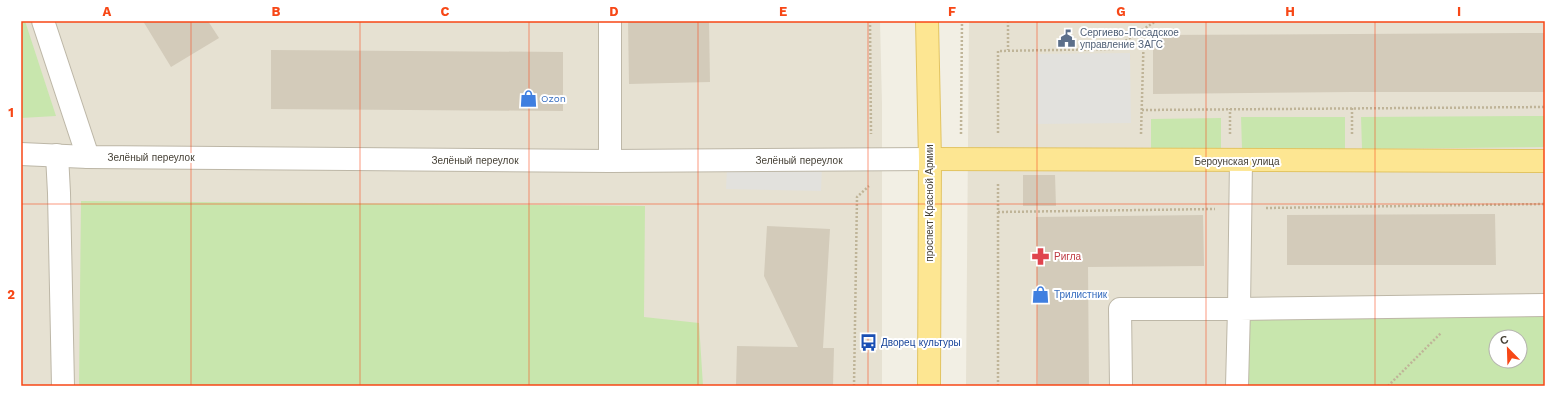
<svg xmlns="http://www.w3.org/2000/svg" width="1566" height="407" viewBox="0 0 1566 407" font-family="'Work Sans',sans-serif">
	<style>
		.residential { fill: #e6e1d2; fill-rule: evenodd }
		.green { fill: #c8e6ad; fill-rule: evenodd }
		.parking { fill: #e2e1dd }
		.building { fill: #d3cbba }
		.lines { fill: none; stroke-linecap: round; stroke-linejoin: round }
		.minor-casing { stroke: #bdb7a7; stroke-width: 24 }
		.major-casing { stroke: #e2c462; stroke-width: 24 }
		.path { stroke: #bfb498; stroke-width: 2.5; stroke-dasharray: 2 2; stroke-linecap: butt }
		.minor { stroke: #fff; stroke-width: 22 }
		.major { stroke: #fde692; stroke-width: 22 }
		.grid { fill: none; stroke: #f74716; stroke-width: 1; stroke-opacity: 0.55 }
		.labels { text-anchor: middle; stroke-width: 4; stroke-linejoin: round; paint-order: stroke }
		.service-label { font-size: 10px; fill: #4e5e75; stroke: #fff; text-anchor: start }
		.shop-label { font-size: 10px; fill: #366cbe; stroke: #fff; text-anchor: start }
		.street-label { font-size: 10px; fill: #443f34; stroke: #fff }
		.health-label { font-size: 10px; fill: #be3a42; stroke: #fff; text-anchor: start }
		.transit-label { font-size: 10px; fill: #164399; stroke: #fff; text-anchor: start }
		.neatline { fill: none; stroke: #f74716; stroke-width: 1.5 }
		.grid-label { font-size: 13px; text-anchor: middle; font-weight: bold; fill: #f74716 }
	</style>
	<rect width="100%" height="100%" fill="#f2efe4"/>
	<g class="residential">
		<path d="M 21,21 L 880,21 L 882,104 L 882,386 L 21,386 Z"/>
		<path d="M 969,21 L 1545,21 L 1545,386 L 966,386 ZM 1496,337 L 1520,337 L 1520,361 L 1496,361 Z"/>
	</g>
	<g class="green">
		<path d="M 21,21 L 25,21 L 56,116 L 21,118 Z"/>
		<path d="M 1545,116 L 1545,147 L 1362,149 L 1361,117 Z"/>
		<path d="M 1241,117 L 1345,117 L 1345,149 L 1242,149 Z"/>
		<path d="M 1221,118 L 1221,148 L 1151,149 L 1151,119 Z"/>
		<path d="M 81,201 L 645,206 L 644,317 L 699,323 L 703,386 L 79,386 Z"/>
		<path d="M 1545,316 L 1545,386 L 1246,386 L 1247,319 ZM 1496,337 L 1520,337 L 1520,361 L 1496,361 Z"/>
	</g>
	<g class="parking">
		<path d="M 1130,53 L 1131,123 L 1036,124 L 1036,54 Z"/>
		<path d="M 822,166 L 821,191 L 726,189 L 727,168 Z"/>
	</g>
	<g class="building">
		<path d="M 143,21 L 208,21 L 219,38 L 171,67 Z"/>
		<path d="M 628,21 L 709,21 L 710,82 L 629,84 Z"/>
		<path d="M 1545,33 L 1545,92 L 1352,92 L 1153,94 L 1153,35 Z"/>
		<path d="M 271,50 L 563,52 L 563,111 L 271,109 Z"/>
		<path d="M 1023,175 L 1055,175 L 1056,206 L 1023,206 Z"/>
		<path d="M 1495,214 L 1496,265 L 1287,265 L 1287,215 Z"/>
		<path d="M 1203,215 L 1204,266 L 1088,267 L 1089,386 L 1038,386 L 1036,217 Z"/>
		<path d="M 767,226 L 830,229 L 823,348 L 834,348 L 833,386 L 736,386 L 737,346 L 798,347 L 764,276 Z"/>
	</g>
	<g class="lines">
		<defs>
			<g id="minor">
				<path d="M 43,21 L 88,157"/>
				<path d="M 21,154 L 88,157 L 610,161 L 930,159"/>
				<path d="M 57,155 L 59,193 L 63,386"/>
				<path d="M 610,161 L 610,21"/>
				<path d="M 1121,386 L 1120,309 L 1239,309 L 1241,160"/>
				<path d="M 1237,386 L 1239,309 L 1545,305"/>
			</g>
			<g id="major">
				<path d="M 927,21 L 930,159 L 929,386"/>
				<path d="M 930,159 L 1545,161"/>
			</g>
		</defs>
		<use href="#minor" class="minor-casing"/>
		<use href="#major" class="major-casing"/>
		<g class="path">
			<path d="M 870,21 L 871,134"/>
			<path d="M 1008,21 L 1008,50"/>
			<path d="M 1352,108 L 1352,136"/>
			<path d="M 1142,110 L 1545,107"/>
			<path d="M 998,133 L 998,51 L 1113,49 L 1156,21"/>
			<path d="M 961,134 L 962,21"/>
			<path d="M 1141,134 L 1144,28"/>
			<path d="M 1230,134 L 1230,109"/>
			<path d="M 1266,208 L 1545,204"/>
			<path d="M 998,212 L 1215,209"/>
			<path d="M 854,386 L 857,197 L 869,186"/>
			<path d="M 998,386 L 998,184"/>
			<path d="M 1388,386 L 1441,333"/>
		</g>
		<use href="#minor" class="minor"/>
		<use href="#major" class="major"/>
	</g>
	<path class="grid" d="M 191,21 L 191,386M 360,21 L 360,386M 529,21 L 529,386M 698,21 L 698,386M 868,21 L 868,386M 1037,21 L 1037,386M 1206,21 L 1206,386M 1375,21 L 1375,386M 21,204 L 1545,204"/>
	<defs>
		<symbol id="civic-bare" viewBox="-9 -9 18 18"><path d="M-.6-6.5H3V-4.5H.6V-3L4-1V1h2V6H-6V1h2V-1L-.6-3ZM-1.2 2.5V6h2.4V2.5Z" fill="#5c6f8a" stroke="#fff" stroke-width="2.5" paint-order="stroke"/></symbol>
		<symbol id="shop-bare" viewBox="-9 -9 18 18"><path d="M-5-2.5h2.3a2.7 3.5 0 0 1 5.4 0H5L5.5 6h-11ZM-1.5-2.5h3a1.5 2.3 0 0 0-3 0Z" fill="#3f7fe0" stroke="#fff" stroke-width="2.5" paint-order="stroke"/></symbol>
		<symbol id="pharmacy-bare" viewBox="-9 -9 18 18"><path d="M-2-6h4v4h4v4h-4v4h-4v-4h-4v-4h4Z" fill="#e0444e" stroke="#fff" stroke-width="2.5" paint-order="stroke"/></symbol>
		<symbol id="bus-bare" viewBox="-9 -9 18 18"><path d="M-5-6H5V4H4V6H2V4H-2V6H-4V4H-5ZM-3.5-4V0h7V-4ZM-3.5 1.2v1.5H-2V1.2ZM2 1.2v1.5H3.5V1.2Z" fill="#1a4fb4" stroke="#fff" stroke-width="2.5" paint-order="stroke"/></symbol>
	</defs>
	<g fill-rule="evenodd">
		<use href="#civic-bare" x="1054" y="26" width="25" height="25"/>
		<use href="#shop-bare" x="516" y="86" width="25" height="25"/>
		<use href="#pharmacy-bare" x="1028" y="244" width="25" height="25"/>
		<use href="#shop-bare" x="1028" y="282" width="25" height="25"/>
		<use href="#bus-bare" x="856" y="330" width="25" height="25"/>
	</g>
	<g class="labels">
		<g class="service-label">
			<text x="1080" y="36">Сергиево-Посадское<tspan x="1080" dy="12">управление ЗАГС</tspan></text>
		</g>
		<g class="shop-label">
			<text x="541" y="102">Ozon</text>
			<text x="1054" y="298">Трилистник</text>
		</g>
		<g class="street-label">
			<text x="151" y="161">Зелёный переулок</text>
			<text x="475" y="164">Зелёный переулок</text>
			<text x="799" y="164">Зелёный переулок</text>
			<text x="1237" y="165">Бероунская улица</text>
			<text transform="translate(929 203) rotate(-90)" y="4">проспект Красной Армии</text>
		</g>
		<g class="health-label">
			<text x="1054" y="260">Ригла</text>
		</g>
		<g class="transit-label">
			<text x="881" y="346">Дворец культуры</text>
		</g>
	</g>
	<rect width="1566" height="407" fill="none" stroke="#ffffff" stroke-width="44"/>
	<g transform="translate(1508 349) rotate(337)"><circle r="19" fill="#ffffff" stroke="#b4b2ae"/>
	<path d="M0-3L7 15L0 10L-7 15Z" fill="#f74716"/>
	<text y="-6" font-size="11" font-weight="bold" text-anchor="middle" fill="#443f34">С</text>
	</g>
	<rect x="22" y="22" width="1522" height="363" class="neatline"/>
	<g class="grid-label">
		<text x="107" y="16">A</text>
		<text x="276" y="16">B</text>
		<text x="445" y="16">C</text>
		<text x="614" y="16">D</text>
		<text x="783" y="16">E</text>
		<text x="952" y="16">F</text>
		<text x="1121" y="16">G</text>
		<text x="1290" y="16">H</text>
		<text x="1459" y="16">I</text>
		<text x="11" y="117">1</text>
		<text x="11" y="299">2</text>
	</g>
</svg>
